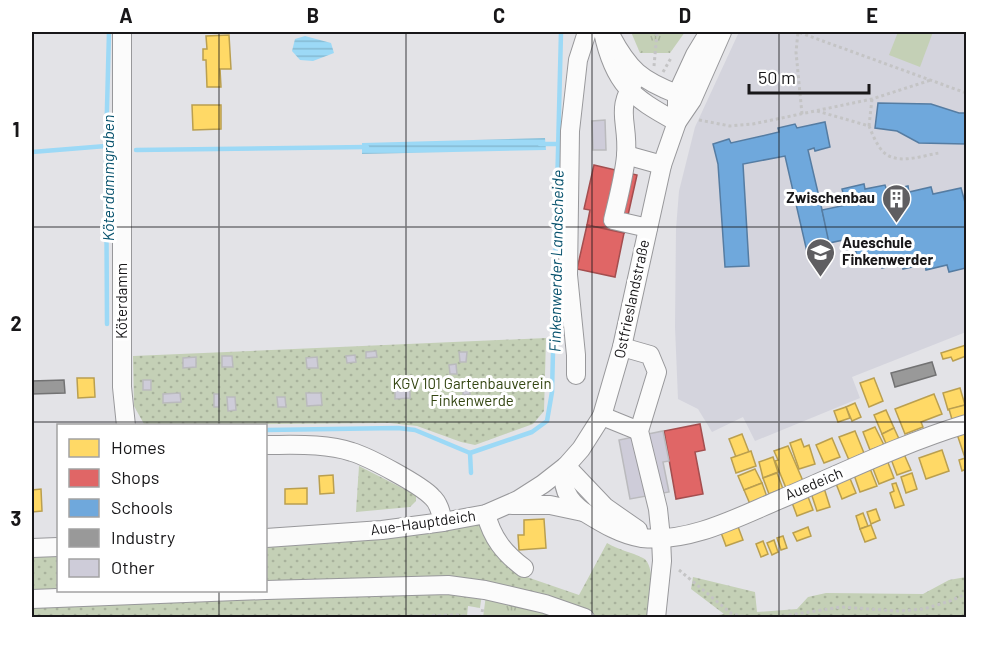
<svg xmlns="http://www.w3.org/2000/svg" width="998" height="649" viewBox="0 0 998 649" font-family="Barlow,sans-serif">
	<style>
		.built { fill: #d4d4dd }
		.grass { fill: url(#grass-dots) }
		.park { fill: url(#park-tufts) }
		.pitch { fill: #c4d0b6 }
		.water { fill: url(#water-rules) }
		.homes { fill: #ffd966; stroke: #ba9f4f; stroke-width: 1.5 }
		.shops { fill: #e06666; stroke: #a44e4f; stroke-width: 1.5 }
		.schools { fill: #6fa8dc; stroke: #557ca2; stroke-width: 1.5 }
		.industry { fill: #999; stroke: #727273; stroke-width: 1.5 }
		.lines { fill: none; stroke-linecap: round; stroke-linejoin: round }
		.stream { stroke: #9cd9f6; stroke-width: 4.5 }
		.building { fill: #ceccd9; stroke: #bababd; stroke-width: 1.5 }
		.minor-casing { stroke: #98989b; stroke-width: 20 }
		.path { stroke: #c4c4c5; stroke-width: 3; stroke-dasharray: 3 3; stroke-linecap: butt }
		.minor { stroke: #fbfbfb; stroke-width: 18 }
		.grid { fill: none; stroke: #181719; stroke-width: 1.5; stroke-opacity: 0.55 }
		.labels { text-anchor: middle; stroke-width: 6; stroke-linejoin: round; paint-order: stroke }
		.poi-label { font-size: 15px; font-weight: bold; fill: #181719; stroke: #fff; text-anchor: end }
		.street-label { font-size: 15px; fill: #181719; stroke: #fff }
		.park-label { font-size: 15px; fill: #334511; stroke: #fff }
		.water-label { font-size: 16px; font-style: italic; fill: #07526d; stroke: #fff }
		.neatline { fill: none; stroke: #181719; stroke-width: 2 }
		.grid-label { font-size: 20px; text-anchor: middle; font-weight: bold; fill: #181719 }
	</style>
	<defs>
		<pattern id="grass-dots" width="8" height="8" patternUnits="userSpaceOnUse" patternTransform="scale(1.5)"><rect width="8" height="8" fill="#c4d0b6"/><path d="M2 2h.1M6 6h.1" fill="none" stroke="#a8b29c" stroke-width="1.8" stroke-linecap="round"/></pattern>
		<pattern id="park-tufts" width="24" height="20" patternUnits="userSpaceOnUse" patternTransform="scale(1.5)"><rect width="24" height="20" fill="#c4d0b6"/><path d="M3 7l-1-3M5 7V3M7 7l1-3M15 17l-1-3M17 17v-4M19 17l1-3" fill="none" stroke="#a8b29c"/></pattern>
		<pattern id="water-rules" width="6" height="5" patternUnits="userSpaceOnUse" patternTransform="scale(1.5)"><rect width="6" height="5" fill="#9cd9f6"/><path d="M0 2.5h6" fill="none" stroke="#86bad2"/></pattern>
	</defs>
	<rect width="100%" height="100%" fill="#e3e3e7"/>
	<path class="built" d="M 739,32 L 966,32 L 966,332 L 852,377 L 860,398 L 755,441 L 743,417 L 712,432 L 698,409 L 678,399 L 675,327 L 676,229 L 679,191 L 695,127 Z"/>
	<g class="grass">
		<path d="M 546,338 L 544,411 L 533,424 L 475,445 L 461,442 L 417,426 L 389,423 L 149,425 L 144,424 L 134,406 L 133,356 Z"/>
		<path d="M 359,466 L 412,493 L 416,496 L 416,501 L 410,507 L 356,512 Z"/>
		<path d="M 483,523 L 518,574 L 579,595 L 607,543 C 619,550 631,552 643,558 C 656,564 651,604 649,618 L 596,617 L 495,589 L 266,587 L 266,547 C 339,544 411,538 483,523 Z"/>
		<path d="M 58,556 L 58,590 L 32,596 L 32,557 Z"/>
		<path d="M 693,577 L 755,592 L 757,612 L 797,609 L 808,597 L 826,593 L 923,594 L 949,580 L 966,577 L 966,617 L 708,617 L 724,614 L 691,589 Z"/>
		<path d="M 413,589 L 482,594 L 480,608 L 468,606 L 467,616 L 479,618 L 32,618 L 32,603 Z"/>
	</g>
	<g class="park">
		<path d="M 631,32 L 685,32 L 670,53 L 640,53 Z"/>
		<path d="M 486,595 L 576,618 L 483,618 Z"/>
	</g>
	<path class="pitch" d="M 898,32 L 933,32 L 920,67 L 889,55 Z"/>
	<g class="water">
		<path d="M 305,36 L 331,43 L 334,53 L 313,61 L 300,60 L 292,51 L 295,39 Z"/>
		<path d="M 545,138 L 546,150 L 362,154 L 362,143 Z"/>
	</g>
	<g class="homes">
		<path d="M 229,35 L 231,69 L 220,69 L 221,87 L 207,87 L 206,60 L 203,60 L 203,49 L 207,49 L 206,36 Z"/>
		<path d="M 192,105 L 221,105 L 221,129 L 193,130 Z"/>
		<path d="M 966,345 L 966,356 L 953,361 L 951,357 L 943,359 L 941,353 Z"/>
		<path d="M 77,378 L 94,378 L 95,397 L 78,398 Z"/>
		<path d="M 874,378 L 883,401 L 869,407 L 860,383 Z"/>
		<path d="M 960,388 L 965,405 L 948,410 L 943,393 Z"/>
		<path d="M 934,394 L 942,414 L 921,422 L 923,427 L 905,434 L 895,409 Z"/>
		<path d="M 855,403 L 861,417 L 852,421 L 846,407 Z"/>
		<path d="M 965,405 L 966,419 L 953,423 L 949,409 Z"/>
		<path d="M 846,407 L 850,418 L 838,422 L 834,411 Z"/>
		<path d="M 886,410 L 894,428 L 882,434 L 874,415 Z"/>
		<path d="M 875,427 L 884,445 L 870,450 L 863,432 Z"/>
		<path d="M 894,428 L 900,441 L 887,446 L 882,434 Z"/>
		<path d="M 855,431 L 864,453 L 849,460 L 839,437 Z"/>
		<path d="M 966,431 L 966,458 L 965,458 L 957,434 Z"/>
		<path d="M 742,434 L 749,452 L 736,457 L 729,439 Z"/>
		<path d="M 832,438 L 840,457 L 824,463 L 816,445 Z"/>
		<path d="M 801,439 L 804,447 L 809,445 L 815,464 L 799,469 L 790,443 Z"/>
		<path d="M 788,446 L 803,481 L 786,488 L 775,461 L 778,460 L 774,451 Z"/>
		<path d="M 942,450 L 949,471 L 926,479 L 919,458 Z"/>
		<path d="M 751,451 L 756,466 L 736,473 L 731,458 Z"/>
		<path d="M 904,454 L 911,470 L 897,475 L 891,459 Z"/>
		<path d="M 773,457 L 778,472 L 763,478 L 759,462 Z"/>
		<path d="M 965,458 L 966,469 L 962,471 L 959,460 Z"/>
		<path d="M 887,460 L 894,478 L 879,484 L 872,466 Z"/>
		<path d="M 869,466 L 877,486 L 860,492 L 853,472 Z"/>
		<path d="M 755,469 L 762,483 L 744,490 L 738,476 Z"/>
		<path d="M 777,473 L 783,489 L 769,494 L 763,478 Z"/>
		<path d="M 912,473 L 917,489 L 906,493 L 901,477 Z"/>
		<path d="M 333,475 L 334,493 L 320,494 L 319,476 Z"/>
		<path d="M 849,476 L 856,493 L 842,499 L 835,481 Z"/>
		<path d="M 762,483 L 767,497 L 750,504 L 744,490 Z"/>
		<path d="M 896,483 L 904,505 L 895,508 L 890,493 L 894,491 L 892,484 Z"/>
		<path d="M 307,488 L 307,504 L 285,504 L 285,489 Z"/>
		<path d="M 824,488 L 830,507 L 817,511 L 811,493 Z"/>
		<path d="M 41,489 L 42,511 L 32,512 L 32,490 Z"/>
		<path d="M 807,494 L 813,510 L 797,516 L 791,500 Z"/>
		<path d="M 876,509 L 880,520 L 871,524 L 867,512 Z"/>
		<path d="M 863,513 L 868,526 L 860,529 L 856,516 Z"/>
		<path d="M 544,519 L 546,548 L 519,550 L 518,535 L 524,535 L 524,520 Z"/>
		<path d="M 737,524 L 743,540 L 726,546 L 720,530 Z"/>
		<path d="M 871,525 L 876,538 L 865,542 L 860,529 Z"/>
		<path d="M 808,527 L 811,536 L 797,541 L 793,533 Z"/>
		<path d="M 783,536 L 787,548 L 781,550 L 777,538 Z"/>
		<path d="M 774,540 L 778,552 L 772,555 L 767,543 Z"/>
		<path d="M 763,541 L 768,554 L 761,557 L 756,544 Z"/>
	</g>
	<g class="shops">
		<path d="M 594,165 L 637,175 L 624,233 L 587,225 L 590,210 L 584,209 Z"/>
		<path d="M 587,225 L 624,233 L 615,277 L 577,269 Z"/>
		<path d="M 700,424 L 705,450 L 695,452 L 703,494 L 676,499 L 664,431 Z"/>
	</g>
	<g class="schools">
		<path d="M 878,103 L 931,104 L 959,113 L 966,113 L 966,144 L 919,143 L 897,131 L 875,128 Z"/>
		<path d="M 825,122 L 830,147 L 815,151 L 814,148 L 808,150 L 831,248 L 807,252 L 785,156 L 743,164 L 749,266 L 725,267 L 718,164 L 713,144 L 729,139 L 731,143 L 779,132 L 778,128 L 795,124 L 797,128 Z"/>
		<path d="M 864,184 L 865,189 L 885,185 L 887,191 L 908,186 L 909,192 L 931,187 L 933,194 L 961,188 L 966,206 L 966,268 L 949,272 L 947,265 L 926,270 L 925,264 L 903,269 L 902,263 L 882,268 L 881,261 L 859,266 L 853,238 L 829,243 L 822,210 L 846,205 L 842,189 Z"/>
	</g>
	<g class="industry">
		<path d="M 932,362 L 936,375 L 895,387 L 891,373 Z"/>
		<path d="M 64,380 L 65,393 L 32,394 L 32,381 Z"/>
	</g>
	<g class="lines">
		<g class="stream">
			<path d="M 540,144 L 558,144"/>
			<path d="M 136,150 L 367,147"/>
			<path d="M 32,152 L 106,146"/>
			<path d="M 107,324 L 106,146 L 109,32"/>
			<path d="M 266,430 L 398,428 L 415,430 L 470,453"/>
			<path d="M 471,473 L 470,453 L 532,432 L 547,421 L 552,392 L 561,32"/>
		</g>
	</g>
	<g class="building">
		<path d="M 605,120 L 606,150 L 593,150 L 592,121 Z"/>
		<path d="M 376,351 L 377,357 L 366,358 L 366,352 Z"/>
		<path d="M 459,352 L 467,352 L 466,362 L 460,362 Z"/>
		<path d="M 355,355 L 356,362 L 347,363 L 346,356 Z"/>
		<path d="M 222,356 L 232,356 L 233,367 L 222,367 Z"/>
		<path d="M 196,357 L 196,367 L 183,368 L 183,358 Z"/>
		<path d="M 317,357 L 318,368 L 307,368 L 306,358 Z"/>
		<path d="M 456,364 L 457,374 L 450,374 L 449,365 Z"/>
		<rect x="143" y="380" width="8" height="10"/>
		<path d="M 463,386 L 469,386 L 470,394 L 463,395 Z"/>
		<path d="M 410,389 L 410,398 L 395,399 L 395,390 Z"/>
		<path d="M 180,393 L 181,402 L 163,403 L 163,394 Z"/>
		<path d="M 306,393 L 321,393 L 322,405 L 307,406 Z"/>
		<rect x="214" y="394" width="5" height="13"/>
		<path d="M 227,397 L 235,397 L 236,410 L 228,411 Z"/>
		<path d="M 277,397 L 285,397 L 286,407 L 278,407 Z"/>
		<path d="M 663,431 L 669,461 L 663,462 L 669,492 L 630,499 L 619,440 Z"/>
	</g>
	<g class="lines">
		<defs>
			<g id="minor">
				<path d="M 122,32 L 122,387 L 126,426"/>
				<path d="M 603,32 C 614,84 631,97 677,122"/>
				<path d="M 611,36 C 629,70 641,80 677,94"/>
				<path d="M 638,75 C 613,112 629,118 626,156 C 624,177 618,199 613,220 L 648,228"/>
				<path d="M 677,122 L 677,94 L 695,55 L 709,32"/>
				<path d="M 626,155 L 662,165"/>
				<path d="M 622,347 L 650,355 L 657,372 L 639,431 L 658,509 L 661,538 L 662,561 L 656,618"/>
				<path d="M 576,375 L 576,355 L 568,275 L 570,131 L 578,60 L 587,32"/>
				<path d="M 602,416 L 639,431"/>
				<path d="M 266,445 C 293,445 326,443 352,452 C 369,457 421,485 432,497 C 439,503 441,513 443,522"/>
				<path d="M 566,466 C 560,486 567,500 584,512 C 602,523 621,535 642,538 C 690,543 738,517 781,499 C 842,473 903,443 966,424"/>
				<path d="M 566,466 L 605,507 L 638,530"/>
				<path d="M 512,505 L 550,505 L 583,512"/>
				<path d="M 486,514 C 492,538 504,553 524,568"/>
				<path d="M 266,538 L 382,530 L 443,522 L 486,514 L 518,500 L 543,484 L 566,466 L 581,449 L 602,416 L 622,347 L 662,165 L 677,122 L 692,100 L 722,32"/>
				<path d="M 32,548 L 58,547"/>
				<path d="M 266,590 L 448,585 L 485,590 L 545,604 L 585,618"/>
				<path d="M 32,599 L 265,590"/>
			</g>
		</defs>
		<use href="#minor" class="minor-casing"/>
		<g class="path">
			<path d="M 654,66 L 657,32"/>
			<path d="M 663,72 L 671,58"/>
			<path d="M 817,111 L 869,126 C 872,133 875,141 880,148 C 893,167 920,156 939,153"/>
			<path d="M 802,114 L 796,52 L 798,32 L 966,93"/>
			<path d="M 699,120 L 730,126 L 753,124 L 872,99 L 931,80"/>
			<path d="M 869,126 L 872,99"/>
			<path d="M 679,570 L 732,614 L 751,618"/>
			<path d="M 348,618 L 457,615 L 479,618"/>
			<path d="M 481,618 L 483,607"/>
			<path d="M 771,618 L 841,607 L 898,611 L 924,609 L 950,601 L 966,594"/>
		</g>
		<use href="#minor" class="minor"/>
	</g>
	<path class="grid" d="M 219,32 L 219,426M 406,32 L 406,618M 592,32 L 592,618M 779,32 L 779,618M 32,227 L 966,227M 32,422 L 966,422M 219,590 L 219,618"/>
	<defs>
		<symbol id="building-pin" viewBox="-11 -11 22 30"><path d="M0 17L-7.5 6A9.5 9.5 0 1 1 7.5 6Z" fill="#5f5e61" stroke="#fff"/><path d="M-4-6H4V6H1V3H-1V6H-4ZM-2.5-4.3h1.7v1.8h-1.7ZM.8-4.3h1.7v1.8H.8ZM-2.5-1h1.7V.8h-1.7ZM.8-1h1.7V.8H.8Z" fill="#fff"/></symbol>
		<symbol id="school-pin" viewBox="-11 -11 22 30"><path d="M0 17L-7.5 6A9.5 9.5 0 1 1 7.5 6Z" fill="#5f5e61" stroke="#fff"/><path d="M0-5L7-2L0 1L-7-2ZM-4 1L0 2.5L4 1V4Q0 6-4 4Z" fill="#fff"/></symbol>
	</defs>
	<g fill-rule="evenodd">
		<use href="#building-pin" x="880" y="182" width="33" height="45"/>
		<use href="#school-pin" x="804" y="236" width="33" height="45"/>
	</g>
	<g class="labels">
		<g class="poi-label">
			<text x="875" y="203">Zwischenbau</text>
			<text x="842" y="248" text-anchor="start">Aueschule<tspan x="842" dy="17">Finkenwerder</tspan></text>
		</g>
		<g class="street-label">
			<text transform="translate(632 299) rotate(-78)" y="5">Ostfrieslandstraße</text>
			<text transform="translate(122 301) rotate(-90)" y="5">Köterdamm</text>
			<text transform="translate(814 484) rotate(-23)" y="5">Auedeich</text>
			<text transform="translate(423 523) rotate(-8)" y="5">Aue-Hauptdeich</text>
		</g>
		<g class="park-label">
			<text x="472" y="389">KGV 101 Gartenbauverein<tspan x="472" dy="17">Finkenwerde</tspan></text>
		</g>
		<g class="water-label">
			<text transform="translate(108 178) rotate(-90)" y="6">Köterdammgraben</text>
			<text transform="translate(556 261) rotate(-89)" y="6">Finkenwerder Landscheide</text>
		</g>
	</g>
	<rect width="998" height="649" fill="none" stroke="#ffffff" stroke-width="66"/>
	<rect x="57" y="424" width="210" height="168" fill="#ffffff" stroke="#a3a2a3" stroke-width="1.5"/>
	<rect x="69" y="439" width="30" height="18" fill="#ffd966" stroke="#a3a2a3" stroke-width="1.5"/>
	<text x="111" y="454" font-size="18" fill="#181719">Homes</text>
	<rect x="69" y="469" width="30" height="18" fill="#e06666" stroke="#a3a2a3" stroke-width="1.5"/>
	<text x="111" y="484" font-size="18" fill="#181719">Shops</text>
	<rect x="69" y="499" width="30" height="18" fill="#6fa8dc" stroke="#a3a2a3" stroke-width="1.5"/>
	<text x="111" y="514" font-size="18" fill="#181719">Schools</text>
	<rect x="69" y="529" width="30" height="18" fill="#999999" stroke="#a3a2a3" stroke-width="1.5"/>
	<text x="111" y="544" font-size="18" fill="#181719">Industry</text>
	<rect x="69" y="559" width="30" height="18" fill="#ceccd9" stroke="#a3a2a3" stroke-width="1.5"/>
	<text x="111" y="574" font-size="18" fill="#181719">Other</text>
	<path d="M749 84v9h120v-9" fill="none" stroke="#181719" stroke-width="3"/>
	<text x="758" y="84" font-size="18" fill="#181719" stroke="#ffffff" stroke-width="4.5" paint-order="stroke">50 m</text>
	<rect x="33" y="33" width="932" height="583" class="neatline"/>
	<g class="grid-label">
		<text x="126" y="23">A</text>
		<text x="313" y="23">B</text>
		<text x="499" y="23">C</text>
		<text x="685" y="23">D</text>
		<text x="872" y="23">E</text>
		<text x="16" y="137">1</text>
		<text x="16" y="331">2</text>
		<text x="16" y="526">3</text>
	</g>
</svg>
